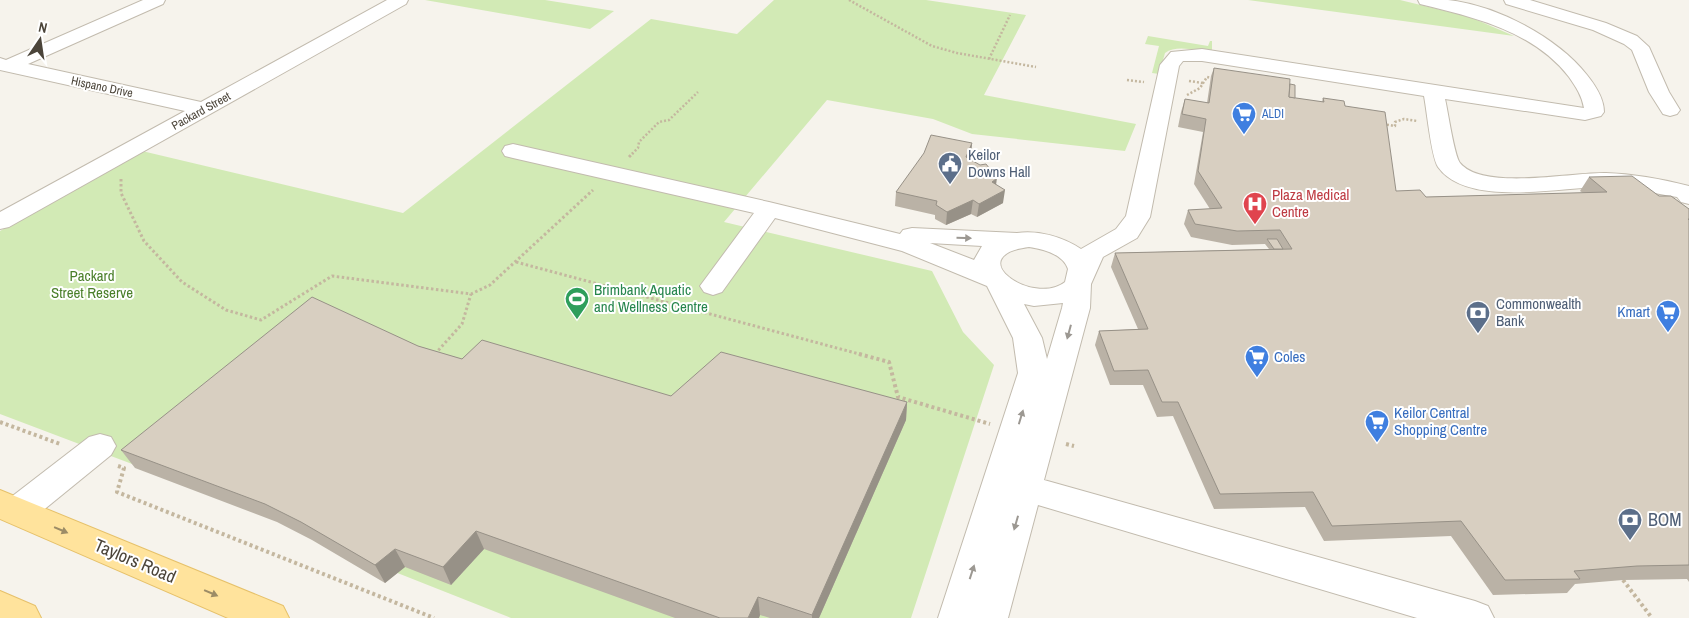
<svg xmlns="http://www.w3.org/2000/svg" width="1689" height="618" viewBox="0 0 1689 618" font-family="'Archivo Narrow',sans-serif">
	<style>
		.green { fill: #d2eab5 }
		.lines { fill: none; stroke-linecap: round; stroke-linejoin: round }
		.minor-casing { stroke: #c2bbae; stroke-width: 2 }
		.major-casing { stroke: #e6c16a; stroke-width: 2 }
		.path-far2 { stroke: #c4b79f; stroke-width: 2.5; stroke-dasharray: 2 2; stroke-linecap: butt }
		.path-far1 { stroke: #c4b79f; stroke-width: 3; stroke-dasharray: 2.5 2.5; stroke-linecap: butt }
		.path { stroke: #c4b79f; stroke-width: 4; stroke-dasharray: 3 3; stroke-linecap: butt }
		.minor { fill: #fff; fill-rule: evenodd }
		.major { fill: #ffe39c; fill-rule: evenodd }
		.wall { fill: #bab2a6 }
		.shaded-wall { fill: #979187 }
		.building { fill: #d8cfc1; stroke: #979187 }
		.oneway { fill: #9c9892 }
		.oneway2 { fill: #9c8c66 }
		.labels { text-anchor: middle; stroke-width: 4; stroke-linejoin: round; paint-order: stroke }
		.far-street-label { font-size: 12px; fill: #4b4439; stroke: #fff }
		.far-shop-label { font-size: 12px; fill: #366cbe; stroke: #fff; text-anchor: start }
		.service-label { font-size: 15px; fill: #4e5e75; stroke: #fff; text-anchor: start }
		.health-label { font-size: 15px; fill: #be3a42; stroke: #fff; text-anchor: start }
		.park-label { font-size: 15px; fill: #4a7f2a; stroke: #fff }
		.leisure-label { font-size: 15px; fill: #27864d; stroke: #fff; text-anchor: start }
		.shop-label { font-size: 15px; fill: #366cbe; stroke: #fff; text-anchor: start }
		.near-service-label { font-size: 18px; fill: #4e5e75; stroke: #fff; text-anchor: start }
		.near-street-label { font-size: 18px; fill: #4b4439; stroke: #fff }
	</style>
	<rect width="100%" height="100%" fill="#f6f3ec"/>
	<g class="green">
		<path d="M 425,0 L 545,0 L 614,11 L 590,29 Z"/>
		<path d="M 774,0 L 926,0 L 1026,15 L 984,95 L 1136,124 L 1125,151 L 972,134 L 933,119 L 827,100 L 724,222 L 932,271 L 963,332 L 994,365 L 911,618 L 511,618 L 357,557 L 280,520 L 0,414 L 0,231 L 142,151 L 403,213 L 651,19 L 737,34 Z"/>
		<path d="M 1248,0 L 1400,0 L 1470,17 L 1514,36 Z"/>
		<path d="M 1148,36 L 1208,46 L 1210,41 L 1212,41 L 1212,53 C 1198,51 1177,44 1165,53 L 1159,74 L 1152,73 L 1159,46 L 1145,44 Z"/>
	</g>
	<g class="lines">
		<defs>
			<g id="minor">
				<path d="M 143,0 L 165,0 L 163,4 L 28,64 L 201,102 L 387,0 L 408,0 L 406,4 L 9,227 L 0,229 L 0,212 L 185,111 L 0,70 L 0,58 L 6,60 Z"/>
				<path d="M 1418,0 C 1428,0 1438,0 1448,0 C 1496,5 1557,37 1587,75 C 1595,85 1604,98 1604,112 L 1601,116 L 1585,120 L 1445,99 C 1448,111 1454,155 1460,163 C 1483,191 1572,172 1606,173 C 1633,174 1662,179 1689,186 L 1689,204 L 1681,202 L 1677,197 C 1653,193 1627,187 1602,187 C 1560,187 1467,208 1438,167 C 1431,156 1427,111 1424,96 L 1202,61 L 1183,61 L 1179,66 L 1150,217 L 1137,238 L 1103,257 L 1091,284 L 1090,308 L 1044,480 L 1475,601 L 1488,606 L 1494,618 L 1417,618 L 1038,505 L 1008,618 L 938,618 L 1018,373 L 1013,338 L 987,286 L 902,251 L 775,218 L 722,292 L 713,295 L 704,292 L 700,286 L 754,213 L 513,158 L 505,156 L 502,151 L 505,146 L 513,144 L 769,202 L 900,234 L 903,230 L 912,228 L 1017,233 C 1039,230 1063,237 1081,249 L 1116,229 L 1126,216 L 1160,65 L 1171,52 L 1202,49 L 1584,108 C 1582,96 1576,87 1569,77 C 1534,31 1473,17 1420,4 ZM 930,243 L 982,246 L 974,260 ZM 1029,247 C 1043,249 1063,254 1068,269 L 1065,282 C 1033,307 960,256 1029,247 ZM 1063,303 L 1062,308 L 1047,359 L 1042,338 L 1024,304 L 1034,306 Z"/>
				<path d="M 1504,0 L 1530,0 L 1606,23 L 1637,36 L 1649,47 L 1669,92 L 1680,110 L 1677,114 L 1670,116 L 1663,114 L 1649,92 L 1632,50 L 1624,44 L 1593,30 L 1506,4 Z"/>
				<path d="M 100,434 L 111,437 L 116,446 L 111,455 L 30,521 L 18,525 L 6,521 L 1,511 L 6,501 L 89,437 Z"/>
			</g>
			<g id="major">
				<path d="M 0,490 L 283,606 L 289,618 L 228,618 L 0,519 Z"/>
				<path d="M 0,591 L 35,606 L 41,618 L 0,618 Z"/>
			</g>
		</defs>
		<use href="#minor" class="minor-casing"/>
		<use href="#major" class="major-casing"/>
		<g class="path-far2">
			<path d="M 849,0 L 932,46 L 957,53 L 1036,67"/>
			<path d="M 989,59 L 1010,15"/>
			<path d="M 1127,80 L 1144,82"/>
			<path d="M 1189,81 L 1203,83"/>
			<path d="M 1187,95 L 1200,88 L 1207,77 L 1211,78"/>
			<path d="M 1383,124 L 1395,126 L 1395,122 L 1404,119 L 1417,121"/>
			<path d="M 632,154 L 638,148 L 639,142 L 659,122 L 669,120 L 698,92"/>
		</g>
		<g class="path-far1">
			<path d="M 629,157 L 633,153"/>
			<path d="M 121,179 L 121,193 L 144,241 L 182,282 L 226,310 L 261,320 L 332,276 L 471,294 L 490,285 L 593,190"/>
			<path d="M 516,262 L 863,355"/>
			<path d="M 435,354 L 462,324 L 471,294"/>
		</g>
		<g class="path">
			<path d="M 859,354 L 889,362 L 898,397 L 990,424"/>
			<path d="M 0,422 L 60,444"/>
			<path d="M 1066,444 L 1074,446"/>
			<path d="M 118,466 L 124,468 L 117,492 L 434,618"/>
			<path d="M 1623,580 L 1652,618"/>
		</g>
		<use href="#minor" class="minor"/>
		<use href="#major" class="major"/>
	</g>
	<g class="wall">
		<path d="M 1214,68 L 1290,84 L 1295,98 L 1322,102 L 1323,98 L 1345,106 L 1396,191 L 1426,197 L 1583,193 L 1580,191 L 1589,177 L 1659,196 L 1689,209 L 1689,582 L 1687,579 L 1623,580 L 1575,584 L 1567,593 L 1493,595 L 1451,536 L 1324,541 L 1305,507 L 1214,509 L 1173,416 L 1157,417 L 1143,385 L 1110,385 L 1095,345 L 1099,331 L 1138,329 L 1111,267 L 1115,253 L 1269,249 L 1265,244 L 1232,245 L 1191,237 L 1184,224 L 1188,210 L 1210,209 L 1194,184 L 1203,132 L 1178,127 L 1181,112 L 1185,99 L 1207,103 L 1211,76 Z"/>
		<path d="M 972,143 L 971,156 L 970,159 L 996,184 L 1003,203 L 977,217 L 971,214 L 946,225 L 935,219 L 935,215 L 895,206 L 896,192 Z"/>
		<path d="M 418,346 L 462,359 L 671,396 L 907,402 L 906,420 L 819,618 L 770,618 L 760,615 L 759,618 L 675,618 L 484,549 L 451,585 L 405,567 L 385,583 L 312,540 L 277,522 L 135,468 L 121,450 Z"/>
	</g>
	<g class="shaded-wall">
		<path d="M 972,143 L 971,156 L 964,170 L 966,157 Z"/>
		<path d="M 997,178 L 995,192 L 992,182 Z"/>
		<path d="M 1005,190 L 1003,203 L 977,217 L 979,204 Z"/>
		<path d="M 973,200 L 971,214 L 946,225 L 947,212 Z"/>
		<path d="M 907,402 L 906,420 L 819,618 L 812,618 L 812,615 Z"/>
		<path d="M 476,531 L 484,549 L 451,585 L 443,567 Z"/>
		<path d="M 395,549 L 405,567 L 385,583 L 375,565 Z"/>
		<path d="M 758,597 L 760,615 L 759,618 L 748,618 Z"/>
	</g>
	<g class="building">
		<path d="M 1214,68 L 1290,79 L 1289,97 L 1324,102 L 1323,98 L 1344,101 L 1345,106 L 1385,112 L 1396,191 L 1420,190 L 1426,197 L 1607,192 L 1589,177 L 1632,176 L 1659,196 L 1671,196 L 1689,209 L 1689,219 L 1688,219 L 1689,220 L 1689,565 L 1637,566 L 1574,571 L 1580,579 L 1505,580 L 1461,521 L 1332,526 L 1313,492 L 1220,494 L 1178,402 L 1162,402 L 1148,370 L 1114,371 L 1099,331 L 1148,329 L 1115,253 L 1292,249 L 1280,230 L 1237,231 L 1195,224 L 1188,210 L 1222,208 L 1198,171 L 1206,119 L 1182,114 L 1185,99 L 1209,103 Z"/>
		<path d="M 1290,84 L 1295,85 L 1295,98 L 1289,97 Z"/>
		<path d="M 931,135 L 972,143 L 966,157 L 980,165 L 986,164 L 997,178 L 992,182 L 1005,190 L 979,204 L 973,200 L 947,212 L 936,205 L 937,201 L 896,192 L 924,153 Z"/>
		<path d="M 1267,239 L 1277,239 L 1283,249 L 1274,249 Z"/>
		<path d="M 312,297 L 418,346 L 462,359 L 482,340 L 671,396 L 721,352 L 907,402 L 812,615 L 758,597 L 748,618 L 720,618 L 476,531 L 443,567 L 395,549 L 375,565 L 301,522 L 265,504 L 121,450 Z"/>
	</g>
	<defs><path id="oneway-solid" d="M-6-.8H1V-3.2L6.5 0L1 3.2V.8H-6Z" transform="scale(1.25)"/></defs>
	<g class="oneway">
		<use href="#oneway-solid" transform="translate(964 238) rotate(2)"/>
		<use href="#oneway-solid" transform="translate(1069 332) rotate(105)"/>
		<use href="#oneway-solid" transform="translate(1021 417) rotate(-73)"/>
		<use href="#oneway-solid" transform="translate(1016 523) rotate(106)"/>
		<use href="#oneway-solid" transform="translate(972 572) rotate(-72)"/>
	</g>
	<g class="oneway2">
		<use href="#oneway-solid" transform="translate(61 530) rotate(23)"/>
		<use href="#oneway-solid" transform="translate(211 593) rotate(23)"/>
	</g>
	<defs>
		<symbol id="supermarket-pin" viewBox="-11 -11 22 30"><path d="M0 17L-7.5 6A9.5 9.5 0 1 1 7.5 6Z" fill="#3f7fe0" stroke="#fff"/><path d="M-6-5.5h2.5l.6 2H6L4.5 2H-2.5L-4.4-4H-6ZM-1.5 3.2a1.3 1.3 0 1 0 .1 0ZM3 3.2a1.3 1.3 0 1 0 .1 0Z" fill="#fff"/></symbol>
		<symbol id="civic-pin" viewBox="-11 -11 22 30"><path d="M0 17L-7.5 6A9.5 9.5 0 1 1 7.5 6Z" fill="#5c6f8a" stroke="#fff"/><path d="M-.6-6.5H3V-4.5H.6V-3L4-1V1h2V6H-6V1h2V-1L-.6-3ZM-1.2 2.5V6h2.4V2.5Z" fill="#fff"/></symbol>
		<symbol id="hospital-pin" viewBox="-11 -11 22 30"><path d="M0 17L-7.5 6A9.5 9.5 0 1 1 7.5 6Z" fill="#e0444e" stroke="#fff"/><path d="M-5-5h3v3.5h4V-5h3V5h-3V1.5h-4V5h-3Z" fill="#fff"/></symbol>
		<symbol id="stadium-pin" viewBox="-11 -11 22 30"><path d="M0 17L-7.5 6A9.5 9.5 0 1 1 7.5 6Z" fill="#2e9e5b" stroke="#fff"/><path d="M0-5a6.5 5 0 1 0 0 10a6.5 5 0 1 0 0-10ZM-3.5-1.8h7v3.6h-7Z" fill="#fff"/></symbol>
		<symbol id="bank-pin" viewBox="-11 -11 22 30"><path d="M0 17L-7.5 6A9.5 9.5 0 1 1 7.5 6Z" fill="#5c6f8a" stroke="#fff"/><path d="M-6-4H6V4H-6ZM0-2.3a2.3 2.3 0 1 0 0 4.6a2.3 2.3 0 1 0 0-4.6Z" fill="#fff"/></symbol>
	</defs>
	<g fill-rule="evenodd">
		<use href="#supermarket-pin" x="1230" y="100" width="28" height="38"/>
		<use href="#civic-pin" x="936" y="150" width="28" height="38"/>
		<use href="#hospital-pin" x="1241" y="190" width="28" height="38"/>
		<use href="#stadium-pin" x="563" y="285" width="28" height="38"/>
		<use href="#supermarket-pin" x="1654" y="298" width="28" height="38"/>
		<use href="#bank-pin" x="1464" y="299" width="28" height="38"/>
		<use href="#supermarket-pin" x="1243" y="343" width="28" height="38"/>
		<use href="#supermarket-pin" x="1363" y="408" width="28" height="38"/>
		<use href="#bank-pin" x="1616" y="506" width="28" height="38"/>
	</g>
	<g class="labels">
		<g class="far-street-label">
			<text transform="translate(102 87) rotate(12)" y="4">Hispano Drive</text>
			<text transform="translate(201 111) rotate(-29)" y="4">Packard Street</text>
		</g>
		<g class="far-shop-label">
			<text x="1262" y="118">ALDI</text>
		</g>
		<g class="service-label">
			<text x="968" y="160">Keilor<tspan x="968" dy="17">Downs Hall</tspan></text>
			<text x="1496" y="309">Commonwealth<tspan x="1496" dy="17">Bank</tspan></text>
		</g>
		<g class="health-label">
			<text x="1272" y="200">Plaza Medical<tspan x="1272" dy="17">Centre</tspan></text>
		</g>
		<g class="park-label">
			<text x="92" y="281">Packard<tspan x="92" dy="17">Street Reserve</tspan></text>
		</g>
		<g class="leisure-label">
			<text x="594" y="295">Brimbank Aquatic<tspan x="594" dy="17">and Wellness Centre</tspan></text>
		</g>
		<g class="shop-label">
			<text x="1650" y="317" text-anchor="end">Kmart</text>
			<text x="1274" y="362">Coles</text>
			<text x="1394" y="418">Keilor Central<tspan x="1394" dy="17">Shopping Centre</tspan></text>
		</g>
		<g class="near-service-label">
			<text x="1648" y="526">BOM</text>
		</g>
		<g class="near-street-label">
			<text transform="translate(135 561) rotate(23)" y="6">Taylors Road</text>
		</g>
	</g>
	<g transform="translate(40 40) rotate(13)" stroke="#ffffff" stroke-width="4" paint-order="stroke">
	<path d="M0-4L9 19L0 12L-9 19Z" fill="#4b4439"/>
	<text y="-8" font-size="14" font-weight="bold" text-anchor="middle" fill="#4b4439">N</text>
	</g>
</svg>
